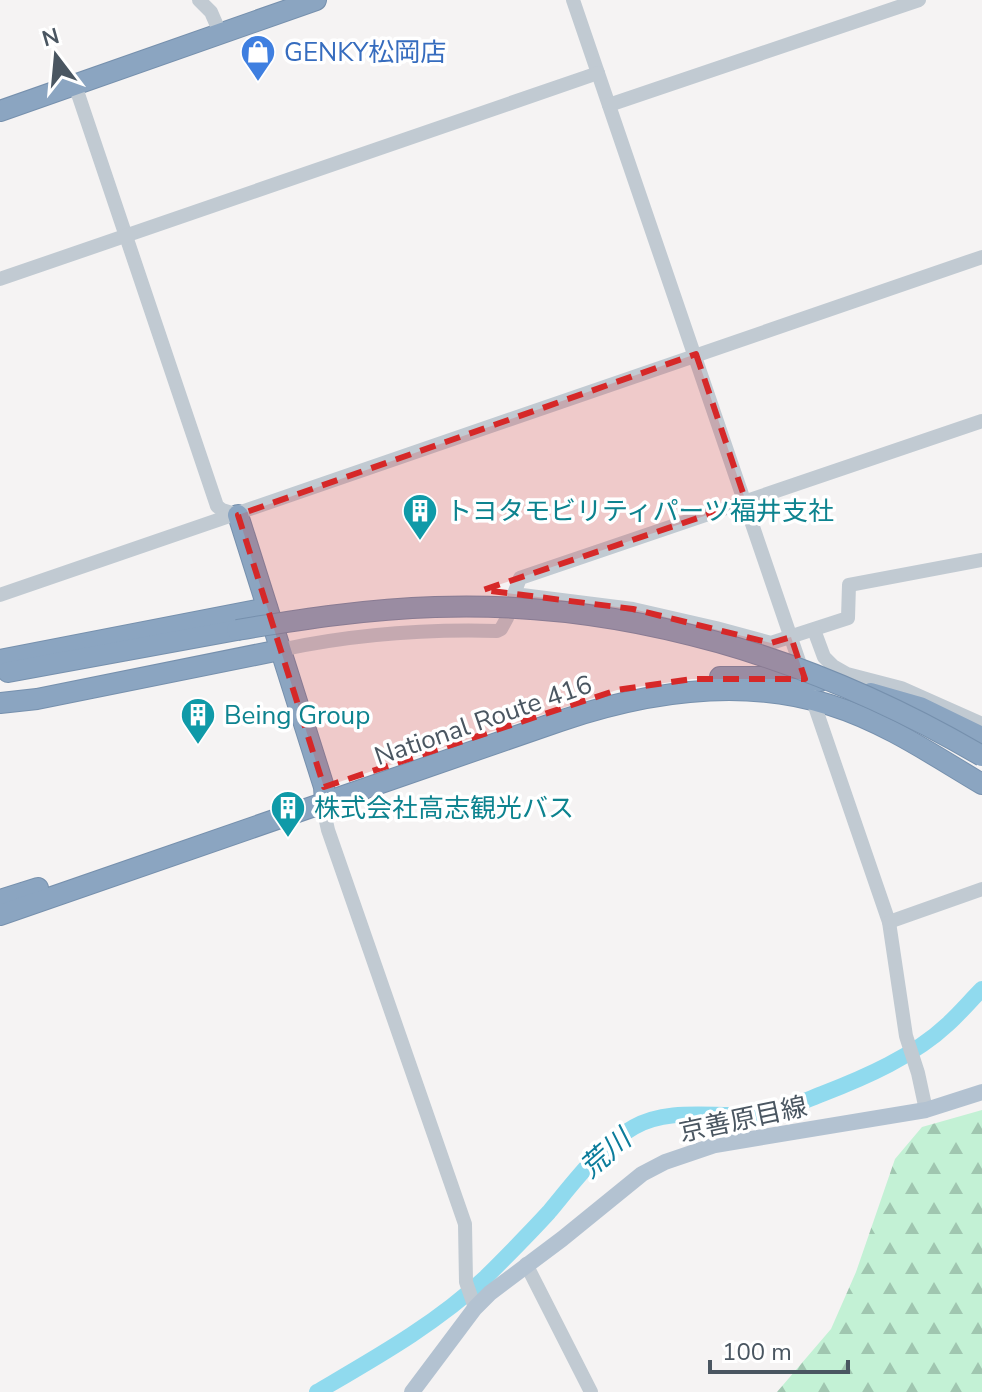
<svg xmlns="http://www.w3.org/2000/svg" width="982" height="1392" viewBox="0 0 982 1392" font-family="'Nunito Sans','Noto Sans JP',sans-serif">
	<style>
		.forest { fill: url(#forest-firs) }
		.lines { fill: none; stroke-linecap: round; stroke-linejoin: round }
		.river { stroke: #90daee; stroke-width: 16 }
		.highway-casing { stroke: #7690ad; stroke-width: 22 }
		.minor { stroke: #c1cad2; stroke-width: 14 }
		.major { stroke: #b3c2d1; stroke-width: 16 }
		.highway { stroke: #8ba5c1; stroke-width: 20 }
		.highway-bridge-casing { stroke: #7690ad; stroke-width: 22; stroke-linecap: butt }
		.highway-bridge { stroke: #8ba5c1; stroke-width: 20 }
		.marked { fill: #d62828; fill-opacity: 0.2; stroke: #d62828; stroke-width: 6; stroke-dasharray: 16 10; stroke-linejoin: round }
		.labels { text-anchor: middle; stroke-width: 7; stroke-linejoin: round; paint-order: stroke }
		.shop-label { font-size: 26px; fill: #366cbe; stroke: #fff; text-anchor: start }
		.culture-label { font-size: 26px; fill: #0d838f; stroke: #fff; text-anchor: start }
		.street-label { font-size: 26px; fill: #4a5661; stroke: #fff }
		.water-label { font-size: 28px; font-style: italic; fill: #0c7c9b; stroke: #fff }
	</style>
	<defs>
		<pattern id="forest-firs" width="22" height="20" patternUnits="userSpaceOnUse" patternTransform="scale(2)"><rect width="22" height="20" fill="#c3f1d5"/><path d="M5 1l3.5 6h-7zM16 11l3.5 6h-7z" fill="#a0c6b0"/></pattern>
	</defs>
	<rect width="100%" height="100%" fill="#f5f3f3"/>
	<path class="forest" d="M 982,1110 L 982,1392 L 777,1392 L 831,1329 L 856,1272 L 895,1159 L 922,1127 Z"/>
	<g class="lines">
		<path class="river" d="M 317,1392 C 375,1358 436,1324 486,1277 C 507,1256 529,1234 549,1212 C 574,1182 600,1146 634,1127 C 673,1105 723,1120 765,1113 C 785,1110 804,1101 822,1094 C 866,1077 914,1056 948,1024 C 960,1013 971,1000 982,989"/>
		<defs>
			<g id="highway">
				<path d="M 0,111 L 316,0"/>
				<path d="M 238,515 L 324,787 L 325,801"/>
				<path d="M 0,660 L 267,608"/>
				<path d="M 8,672 L 237,630"/>
				<path d="M 720,677 L 778,677 L 820,681"/>
				<path d="M 871,693 L 920,707 L 982,737"/>
				<path d="M 0,703 L 37,699 L 280,650"/>
				<path d="M 0,900 L 38,888"/>
				<path d="M 0,915 L 560,721 C 646,692 742,677 830,705 C 885,722 933,755 982,784"/>
			</g>
		</defs>
		<use href="#highway" class="highway-casing"/>
		<g class="minor">
			<path d="M 199,0 L 211,12 L 221,35"/>
			<path d="M 573,0 L 804,676"/>
			<path d="M 75,85 L 217,506 L 222,510 L 238,515"/>
			<path d="M 609,105 L 919,0"/>
			<path d="M 0,279 L 598,73"/>
			<path d="M 982,421 L 520,578 L 514,594 L 633,609 L 716,628 L 771,643 L 848,618 L 849,585 L 982,560"/>
			<path d="M 0,595 L 982,257"/>
			<path d="M 814,630 L 824,657 L 833,666 L 847,674 L 901,688 L 982,724"/>
			<path d="M 280,650 C 350,635 425,629 497,631 L 501,629 L 507,618"/>
			<path d="M 811,695 L 889,922 L 906,1036 L 918,1073 L 926,1110"/>
			<path d="M 325,801 L 324,812 L 328,830 L 465,1224 L 466,1282 L 475,1308"/>
			<path d="M 889,922 L 982,889"/>
			<path d="M 526,1264 L 591,1392"/>
		</g>
		<path class="major" d="M 412,1392 L 475,1308 L 490,1293 L 562,1239 L 642,1174 L 665,1162 L 715,1145 L 926,1110 L 982,1092"/>
		<use href="#highway" class="highway"/>
		<defs>
			<path id="highway-bridge" d="M 237,630 C 303,619 369,609 435,607 C 629,600 816,659 982,756"/>
		</defs>
		<use href="#highway-bridge" class="highway-bridge-casing"/>
		<use href="#highway-bridge" class="highway-bridge"/>
	</g>
	<path class="marked" d="M 696,354 L 746,502 L 483,590 L 633,609 L 771,643 L 791,637 L 805,679 L 692,679 L 617,690 L 324,787 L 238,515 Z"/>
	<defs>
		<symbol id="shop-pin" viewBox="-11 -11 22 30"><path d="M0 17L-7.5 6A9.5 9.5 0 1 1 7.5 6Z" fill="#3f7fe0" stroke="#fff"/><path d="M-5-2.5h2.3a2.7 3.5 0 0 1 5.4 0H5L5.5 6h-11ZM-1.5-2.5h3a1.5 2.3 0 0 0-3 0Z" fill="#fff"/></symbol>
		<symbol id="building-pin" viewBox="-11 -11 22 30"><path d="M0 17L-7.5 6A9.5 9.5 0 1 1 7.5 6Z" fill="#0f9aa8" stroke="#fff"/><path d="M-4-6H4V6H1V3H-1V6H-4ZM-2.5-4.3h1.7v1.8h-1.7ZM.8-4.3h1.7v1.8H.8ZM-2.5-1h1.7V.8h-1.7ZM.8-1h1.7V.8H.8Z" fill="#fff"/></symbol>
	</defs>
	<g fill-rule="evenodd">
		<use href="#shop-pin" x="238" y="32" width="40" height="54"/>
		<use href="#building-pin" x="400" y="491" width="40" height="54"/>
		<use href="#building-pin" x="178" y="695" width="40" height="54"/>
		<use href="#building-pin" x="268" y="788" width="40" height="54"/>
	</g>
	<g class="labels">
		<g class="shop-label">
			<text x="284" y="61">GENKY松岡店</text>
		</g>
		<g class="culture-label">
			<text x="446" y="520">トヨタモビリティパーツ福井支社</text>
			<text x="224" y="724">Being Group</text>
			<text x="314" y="817">株式会社高志観光バス</text>
		</g>
		<g class="street-label">
			<text transform="translate(483 720) rotate(-19)" y="9">National Route 416</text>
			<text transform="translate(743 1119) rotate(-12)" y="9">京善原目線</text>
		</g>
		<g class="water-label">
			<text transform="translate(605 1153) rotate(-41)" y="10">荒川</text>
		</g>
	</g>
	<g transform="translate(56 56) rotate(344)" stroke="#ffffff" stroke-width="6" paint-order="stroke">
	<path d="M0-6L14 30L0 20L-14 30Z" fill="#4a5661"/>
	<text y="-12" font-size="22" font-weight="bold" text-anchor="middle" fill="#4a5661">N</text>
	</g>
	<path d="M710 1360v12h138v-12" fill="none" stroke="#4a5661" stroke-width="4"/>
	<text x="722" y="1360" font-size="24" fill="#4a5661" stroke="#ffffff" stroke-width="6" paint-order="stroke">100 m</text>
</svg>
